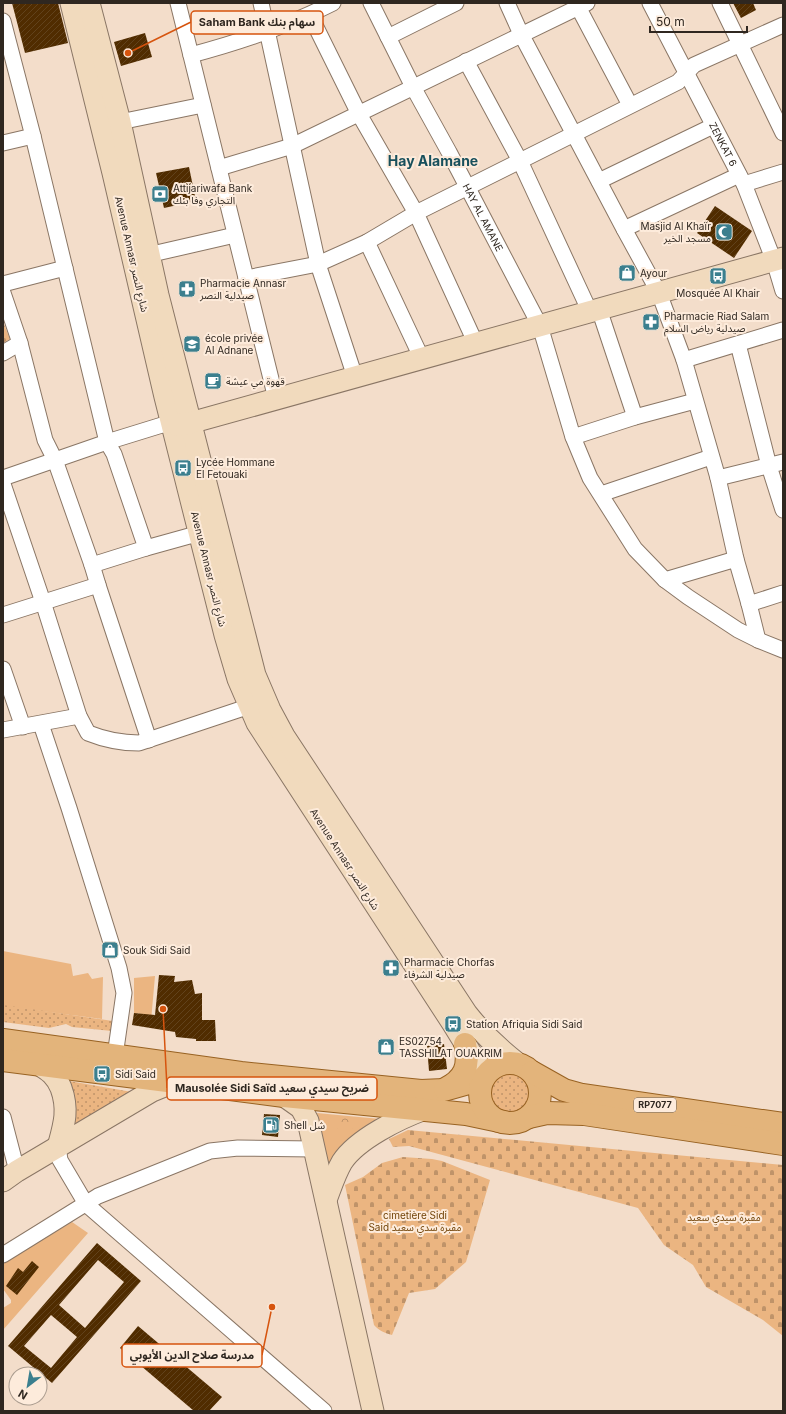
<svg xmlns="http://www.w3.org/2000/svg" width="786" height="1414" viewBox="0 0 786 1414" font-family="Inter,'Noto Sans Arabic',sans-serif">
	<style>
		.grass { fill: #ebb581 }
		.forest { fill: url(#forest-crowns) }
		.cemetery { fill: url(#cemetery-stones) }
		.garden { fill: url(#garden-dots) }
		.building { fill: url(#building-hatch); fill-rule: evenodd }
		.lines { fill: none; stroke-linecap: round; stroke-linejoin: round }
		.street-casing { stroke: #8a7665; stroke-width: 17 }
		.secondary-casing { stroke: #8a7665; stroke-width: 23 }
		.primary-casing { stroke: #986222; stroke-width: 24 }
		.street { stroke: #fff; stroke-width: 15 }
		.secondary { stroke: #f1dabd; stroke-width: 21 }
		.primary { stroke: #e3b47b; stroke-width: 22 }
		.labels { text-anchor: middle; stroke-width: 4; stroke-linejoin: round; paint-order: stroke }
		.shield { fill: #fdebdb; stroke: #6d6258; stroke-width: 1 }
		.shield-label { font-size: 9px; font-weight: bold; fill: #2f2720 }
		.street-label { font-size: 10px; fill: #2f2720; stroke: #fdebdb }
		.poi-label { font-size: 10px; fill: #2f2720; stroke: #fdebdb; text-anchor: start }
		.park-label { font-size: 10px; fill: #724408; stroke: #fdebdb }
		.district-label { font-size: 14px; font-weight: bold; fill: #18505c; stroke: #fdebdb }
		.leader { fill: none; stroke: #d6540e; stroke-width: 1.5 }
		.callout-dot { fill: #d6540e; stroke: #fdebdb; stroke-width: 1.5 }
		.callout { fill: #fdebdb; stroke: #d6540e; stroke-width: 1.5 }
		.callout-label { font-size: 11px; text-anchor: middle; font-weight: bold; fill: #2f2720 }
	</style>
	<defs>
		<pattern id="forest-crowns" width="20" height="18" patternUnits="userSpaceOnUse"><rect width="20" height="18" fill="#ebb581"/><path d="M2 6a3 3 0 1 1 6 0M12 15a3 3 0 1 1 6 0" fill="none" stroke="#bf9369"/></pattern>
		<pattern id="cemetery-stones" width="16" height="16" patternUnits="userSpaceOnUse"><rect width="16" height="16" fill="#ebb581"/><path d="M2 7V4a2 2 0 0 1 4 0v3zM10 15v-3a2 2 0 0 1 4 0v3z" fill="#bf9369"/></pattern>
		<pattern id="garden-dots" width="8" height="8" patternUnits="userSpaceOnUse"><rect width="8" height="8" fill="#ebb581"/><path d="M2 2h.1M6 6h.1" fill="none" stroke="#bf9369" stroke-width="1.8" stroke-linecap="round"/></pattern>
		<pattern id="building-hatch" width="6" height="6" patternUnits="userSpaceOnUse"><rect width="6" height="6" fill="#502c00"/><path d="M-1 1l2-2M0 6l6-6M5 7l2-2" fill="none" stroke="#61421c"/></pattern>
	</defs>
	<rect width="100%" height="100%" fill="#f3ddca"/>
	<g class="grass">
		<path d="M 3,951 L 71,964 L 73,976 L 88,973 L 92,979 L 103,977 L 102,1019 L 3,1006 Z"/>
		<path d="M 155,976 L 151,1021 L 143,1014 L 134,1013 L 134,978 Z"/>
		<path d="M 317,1113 L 380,1119 L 326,1168 Z"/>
		<path d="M 72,1222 L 88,1233 L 3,1330 L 3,1308 L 11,1303 L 11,1300 L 3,1289 L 3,1263 Z"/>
	</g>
	<circle class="forest" cx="345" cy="1125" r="8"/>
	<g class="cemetery">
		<path d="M 3,322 L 10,339 L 3,343 Z"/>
		<path d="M 408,1130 L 783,1165 L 783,1336 L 763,1320 L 706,1287 L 693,1265 L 664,1245 L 638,1208 L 409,1146 L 393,1147 L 389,1139 Z"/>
		<path d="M 403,1157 L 432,1159 L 442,1161 L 490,1180 L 466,1262 L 435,1289 L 409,1293 L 392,1335 C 385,1333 379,1331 374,1325 L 345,1185 L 363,1177 L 382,1163 Z"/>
	</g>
	<g class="garden">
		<path d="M 3,1005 L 113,1021 L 112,1031 L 72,1027 L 66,1024 L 49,1028 L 3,1022 Z"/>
		<circle cx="510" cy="1093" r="22"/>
		<path d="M 69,1081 L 132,1092 L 74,1130 L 76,1110 Z"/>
	</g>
	<g class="building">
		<path d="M 12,3 L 58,3 L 68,43 L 25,53 Z"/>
		<path d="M 733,3 L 753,3 L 756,10 L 741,18 Z"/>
		<path d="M 145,33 L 152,57 L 121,66 L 114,42 Z"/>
		<path d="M 189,167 L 196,201 L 164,208 L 156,173 Z"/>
		<path d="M 715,206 L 752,231 L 734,258 L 697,233 Z"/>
		<path d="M 159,975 L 175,976 L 174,982 L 192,980 L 195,994 L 202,993 L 202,1020 L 215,1020 L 216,1041 L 196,1041 L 196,1039 L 176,1037 L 175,1032 L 132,1025 L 134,1013 L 155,1015 Z"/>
		<path d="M 444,1044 L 447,1069 L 429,1071 L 427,1046 Z"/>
		<path d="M 264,1114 L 280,1115 L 278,1137 L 262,1135 Z"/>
		<path d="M 97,1243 L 141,1281 L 52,1383 L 8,1346 ZM 98,1260 L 124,1282 L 85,1328 L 59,1305 ZM 51,1315 L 77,1337 L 51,1368 L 24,1346 Z"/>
		<path d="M 32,1261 L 39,1267 L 17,1295 L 6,1286 L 18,1268 L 23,1272 Z"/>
		<path d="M 138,1326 L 222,1397 L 209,1411 L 194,1411 L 120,1348 Z"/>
	</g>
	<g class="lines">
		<defs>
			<g id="street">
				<path d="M 178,3 L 276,399"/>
				<path d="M 261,3 L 318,264 L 355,377"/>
				<path id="s1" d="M 371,3 L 413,87 L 449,152 L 540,326 L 573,437 L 590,478 L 635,549 L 665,580 L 688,597 L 738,630 L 758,640 L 783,650"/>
				<path d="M 507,3 L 521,34 L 624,229 L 659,293 L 684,360 L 718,478 L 736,559 L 749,604 L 758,640"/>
				<path d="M 576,3 L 630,105"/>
				<path id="s2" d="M 650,3 L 744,184 L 774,261 L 783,291"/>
				<path d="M 720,3 L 783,133"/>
				<path d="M 310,15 L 359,114 L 416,213 L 476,344"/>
				<path d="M 3,21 L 33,136 L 107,442 L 114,454 L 146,548 L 92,565"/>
				<path d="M 388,37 L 456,3"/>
				<path d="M 191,55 C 240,42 288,26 333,3"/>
				<path d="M 466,61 L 520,161 L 590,312"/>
				<path d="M 110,124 L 203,105"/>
				<path d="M 3,143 L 33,136"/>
				<path d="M 219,168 L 292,146 L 587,3"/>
				<path d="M 599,181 L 713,126"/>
				<path d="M 744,184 L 783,172"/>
				<path d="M 624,229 L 739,175"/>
				<path d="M 367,242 L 422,359"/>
				<path d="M 139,257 L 235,235"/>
				<path d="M 246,278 L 318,264 L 367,242 L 416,213 L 678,82 L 694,65 L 783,25"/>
				<path d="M 3,284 L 65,268"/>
				<path d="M 3,293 L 20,343 L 45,440 L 55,460 L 92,565 L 98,585 L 149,740"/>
				<path d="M 599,309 L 635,417"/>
				<path d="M 738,344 L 769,466 L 783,510"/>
				<path d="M 3,353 L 20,343"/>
				<path d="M 684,360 L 783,330"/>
				<path d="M 573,437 L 635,417 L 695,401"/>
				<path d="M 3,478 L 107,442 L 162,425 L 172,426"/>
				<path d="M 718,478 L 783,462"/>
				<path d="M 3,484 L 43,602 L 79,716 L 88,733 C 103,739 123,743 139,743 L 250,706"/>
				<path d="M 601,494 L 711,457"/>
				<path d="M 146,548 L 200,533"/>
				<path d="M 665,580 L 736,559"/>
				<path d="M 749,604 L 783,593"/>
				<path d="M 3,615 L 98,585"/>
				<path d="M 3,669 L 23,727"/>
				<path d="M 41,724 L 69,808 L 119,968 L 124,993 L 115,1056"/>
				<path d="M 3,730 L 79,716"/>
				<path d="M 3,1117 L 17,1171"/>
				<path d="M 58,1147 L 60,1160 L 86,1204 L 324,1411"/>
				<path d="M 3,1255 L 98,1196 L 210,1151 L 238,1148 L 314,1149"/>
			</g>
			<g id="secondary">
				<path d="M 71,3 L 113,173 L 165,397 L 225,635 L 238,679 L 257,723 L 453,1024 L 485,1076"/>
				<path d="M 89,3 L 120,122 L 158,295 L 255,675 L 270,710 L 284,736 L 467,1014 C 482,1033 498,1048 517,1063"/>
				<path d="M 177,425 L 190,423 L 783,258"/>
				<path d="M 40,1065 C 44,1068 49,1071 52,1074 C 56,1078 59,1083 61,1088 C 69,1110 64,1125 58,1147"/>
				<path d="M 284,1096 L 301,1108 L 308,1121 L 373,1411"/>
				<path d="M 3,1181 L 17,1171 L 152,1091 L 174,1082"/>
				<path d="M 326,1200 C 331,1187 335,1174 342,1162 C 357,1139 400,1118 425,1109"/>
			</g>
			<g id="primary">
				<path d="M 3,1040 L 241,1073 L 421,1091 L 444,1090 L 483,1079"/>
				<path d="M 3,1060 L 284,1096 L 466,1114 L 504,1122"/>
				<circle cx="510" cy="1093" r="30"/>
				<path d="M 532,1072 L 564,1090 L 582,1095 L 783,1124"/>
				<path d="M 445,1089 C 465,1079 470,1066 465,1044"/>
				<path d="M 529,1117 L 547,1113 L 584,1114 L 783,1144"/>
			</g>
		</defs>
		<use href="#street" class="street-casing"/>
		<use href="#secondary" class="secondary-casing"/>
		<use href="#primary" class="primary-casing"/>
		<use href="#street" class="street"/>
		<use href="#secondary" class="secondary"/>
		<use href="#primary" class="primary"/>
	</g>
	<defs>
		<symbol id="bank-square" viewBox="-11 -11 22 22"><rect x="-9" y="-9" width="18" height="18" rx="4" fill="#3b7f8e" stroke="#fdebdb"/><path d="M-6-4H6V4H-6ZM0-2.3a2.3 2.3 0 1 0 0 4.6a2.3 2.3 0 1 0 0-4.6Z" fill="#fff"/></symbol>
		<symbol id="mosque-square" viewBox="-11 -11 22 22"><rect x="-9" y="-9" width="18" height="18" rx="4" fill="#3b7f8e" stroke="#fdebdb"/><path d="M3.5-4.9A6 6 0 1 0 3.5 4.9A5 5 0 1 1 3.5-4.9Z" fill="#fff"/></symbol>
		<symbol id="shop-square" viewBox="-11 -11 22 22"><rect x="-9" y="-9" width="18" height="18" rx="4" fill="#3b7f8e" stroke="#fdebdb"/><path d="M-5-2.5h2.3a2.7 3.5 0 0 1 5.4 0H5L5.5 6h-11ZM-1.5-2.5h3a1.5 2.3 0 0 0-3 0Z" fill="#fff"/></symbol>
		<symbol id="bus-square" viewBox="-11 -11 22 22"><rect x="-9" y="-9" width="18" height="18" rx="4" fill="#3b7f8e" stroke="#fdebdb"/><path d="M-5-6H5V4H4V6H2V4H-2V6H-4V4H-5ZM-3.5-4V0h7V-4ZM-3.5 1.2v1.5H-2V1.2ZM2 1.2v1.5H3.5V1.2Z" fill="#fff"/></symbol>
		<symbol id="pharmacy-square" viewBox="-11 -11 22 22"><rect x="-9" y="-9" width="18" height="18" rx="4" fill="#3b7f8e" stroke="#fdebdb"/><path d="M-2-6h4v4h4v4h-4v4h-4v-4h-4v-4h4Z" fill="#fff"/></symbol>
		<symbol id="school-square" viewBox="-11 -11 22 22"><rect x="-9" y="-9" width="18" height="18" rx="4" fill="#3b7f8e" stroke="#fdebdb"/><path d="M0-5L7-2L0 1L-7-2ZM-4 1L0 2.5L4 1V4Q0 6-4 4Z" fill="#fff"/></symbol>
		<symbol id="cafe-square" viewBox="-11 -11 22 22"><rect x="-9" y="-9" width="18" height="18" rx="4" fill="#3b7f8e" stroke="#fdebdb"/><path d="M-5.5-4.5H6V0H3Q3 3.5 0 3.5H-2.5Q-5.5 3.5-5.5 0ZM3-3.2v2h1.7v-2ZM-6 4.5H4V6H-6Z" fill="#fff"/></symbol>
		<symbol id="fuel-square" viewBox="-11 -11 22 22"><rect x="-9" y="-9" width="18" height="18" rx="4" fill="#3b7f8e" stroke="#fdebdb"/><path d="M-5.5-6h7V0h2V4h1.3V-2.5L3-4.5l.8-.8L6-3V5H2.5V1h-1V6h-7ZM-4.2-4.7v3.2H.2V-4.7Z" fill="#fff"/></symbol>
	</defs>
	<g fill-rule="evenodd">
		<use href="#bank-square" x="150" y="184" width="20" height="20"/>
		<use href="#mosque-square" x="714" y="222" width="20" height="20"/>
		<use href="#shop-square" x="617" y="263" width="20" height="20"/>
		<use href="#bus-square" x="708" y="266" width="20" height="20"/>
		<use href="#pharmacy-square" x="177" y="279" width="20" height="20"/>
		<use href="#pharmacy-square" x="641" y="312" width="20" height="20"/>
		<use href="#school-square" x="182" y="334" width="20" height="20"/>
		<use href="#cafe-square" x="203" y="371" width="20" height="20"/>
		<use href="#bus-square" x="173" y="458" width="20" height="20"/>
		<use href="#shop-square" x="100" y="940" width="20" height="20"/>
		<use href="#pharmacy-square" x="381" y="958" width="20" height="20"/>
		<use href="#bus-square" x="443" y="1014" width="20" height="20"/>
		<use href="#shop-square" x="376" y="1037" width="20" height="20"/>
		<use href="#bus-square" x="92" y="1064" width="20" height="20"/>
		<use href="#fuel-square" x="261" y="1115" width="20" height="20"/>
	</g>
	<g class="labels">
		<rect class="shield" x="634" y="1098" width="42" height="14" rx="3"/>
		<g class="shield-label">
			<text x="655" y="1108">RP7077</text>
		</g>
		<g class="street-label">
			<text dy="4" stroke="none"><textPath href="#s2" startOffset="159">ZENKAT 6</textPath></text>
			<text dy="4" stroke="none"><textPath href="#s1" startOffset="242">HAY AL AMANE</textPath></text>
			<text transform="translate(132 254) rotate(77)" y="4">Avenue Annasr شارع النصر</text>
			<text transform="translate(209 569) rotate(76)" y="4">Avenue Annasr شارع النصر</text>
			<text transform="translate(345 859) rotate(57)" y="4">Avenue Annasr شارع النصر</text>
		</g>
		<g class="poi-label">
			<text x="173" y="192">Attijariwafa Bank<tspan x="173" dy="12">التجاري وفا بنك</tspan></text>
			<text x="711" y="230" text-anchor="end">Masjid Al Khaïr<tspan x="711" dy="12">مسجد الخير</tspan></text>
			<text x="640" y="277">Ayour</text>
			<text x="200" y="287">Pharmacie Annasr<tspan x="200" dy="12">صيدلية النصر</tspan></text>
			<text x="718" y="297" text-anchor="middle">Mosquée Al Khair</text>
			<text x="664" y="320">Pharmacie Riad Salam<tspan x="664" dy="12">صيدلية رياض السلام</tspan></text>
			<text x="205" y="342">école privée<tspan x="205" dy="12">Al Adnane</tspan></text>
			<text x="226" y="385">قهوة مي عيشة</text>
			<text x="196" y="466">Lycée Hommane<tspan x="196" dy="12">El Fetouaki</tspan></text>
			<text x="123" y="954">Souk Sidi Said</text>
			<text x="404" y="966">Pharmacie Chorfas<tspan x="404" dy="12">صيدلية الشرفاء</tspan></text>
			<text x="466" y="1028">Station Afriquia Sidi Said</text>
			<text x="399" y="1045">ES02754<tspan x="399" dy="12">TASSHILAT OUAKRIM</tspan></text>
			<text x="115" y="1078">Sidi Said</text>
			<text x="284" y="1129">Shell شل</text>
		</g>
		<g class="park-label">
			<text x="415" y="1219">cimetière Sidi<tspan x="415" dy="12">Said مقبرة سدي سعيد</tspan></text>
			<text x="724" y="1221">مقبرة سيدي سعيد</text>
		</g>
		<g class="district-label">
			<text x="433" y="166">Hay Alamane</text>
		</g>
	</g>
	<path class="leader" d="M128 53L191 22M163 1009L167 1088M272 1307L262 1355"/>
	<g class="callout-dot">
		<circle cx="128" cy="53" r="4"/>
		<circle cx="163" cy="1009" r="4"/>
		<circle cx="272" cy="1307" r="4"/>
	</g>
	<g class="callout">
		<rect x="191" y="11" width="132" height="23" rx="4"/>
		<rect x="167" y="1077" width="210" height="23" rx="4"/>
		<rect x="122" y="1344" width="140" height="23" rx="4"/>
	</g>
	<g class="callout-label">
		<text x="257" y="26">Saham Bank سهام بنك</text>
		<text x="272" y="1092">Mausolée Sidi Saïd ضريح سيدي سعيد</text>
		<text x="192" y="1359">مدرسة صلاح الدين الأيوبي</text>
	</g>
	<rect width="786" height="1414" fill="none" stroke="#2f2720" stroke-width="8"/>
	<g transform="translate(28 1386) rotate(211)"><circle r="19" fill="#fdebdb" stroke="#ab9d90"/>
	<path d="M0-3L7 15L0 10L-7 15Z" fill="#3b7f8e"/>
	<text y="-6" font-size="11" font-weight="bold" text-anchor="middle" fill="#2f2720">N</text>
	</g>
	<path d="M650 26v6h97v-6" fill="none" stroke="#2f2720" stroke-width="2"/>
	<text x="656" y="26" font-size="12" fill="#2f2720" stroke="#fdebdb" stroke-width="3" paint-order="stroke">50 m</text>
</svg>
